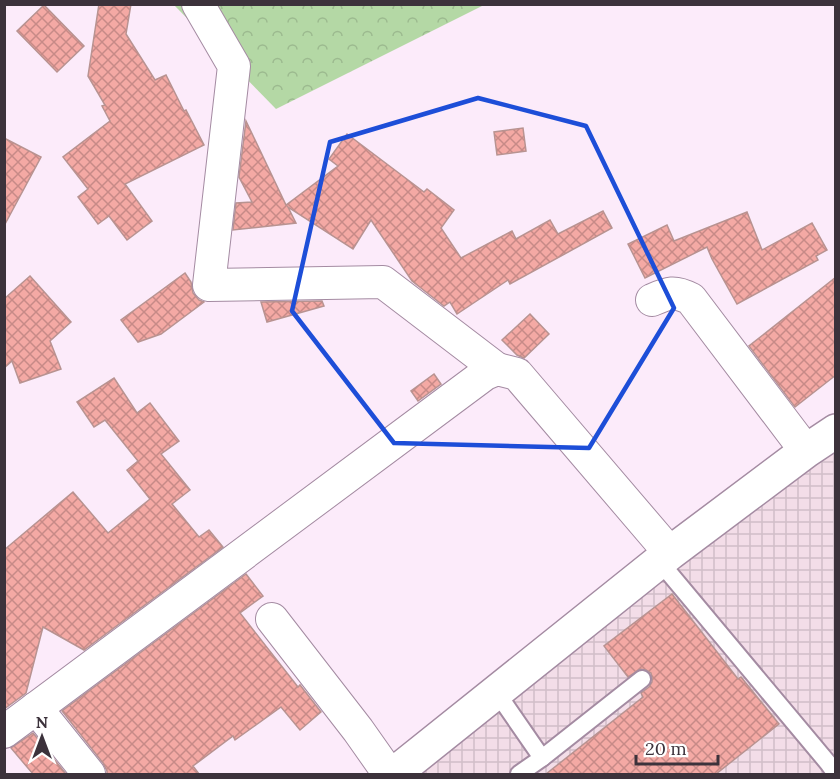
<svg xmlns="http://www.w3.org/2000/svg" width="840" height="779" viewBox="0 0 840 779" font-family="Lora,serif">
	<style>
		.industrial { fill: url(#industrial-grid) }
		.forest { fill: url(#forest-crowns) }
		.building { fill: url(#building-cross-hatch); stroke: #b89391; stroke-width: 1.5 }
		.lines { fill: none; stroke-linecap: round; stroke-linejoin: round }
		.lane-casing { stroke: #a48ba2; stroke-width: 20 }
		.street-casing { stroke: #a48ba2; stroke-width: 34 }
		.secondary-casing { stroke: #a48ba2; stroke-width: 36 }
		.lane { stroke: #fff; stroke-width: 16 }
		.street { stroke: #fff; stroke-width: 32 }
		.secondary { stroke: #fff; stroke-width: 33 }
		.marked { fill: none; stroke: #1d4ed8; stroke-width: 4.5; stroke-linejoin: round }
	</style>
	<defs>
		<pattern id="industrial-grid" width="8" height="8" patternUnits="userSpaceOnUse" patternTransform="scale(1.5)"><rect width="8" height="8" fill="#f3dde8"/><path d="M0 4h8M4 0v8" fill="none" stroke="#d1bec8"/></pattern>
		<pattern id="forest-crowns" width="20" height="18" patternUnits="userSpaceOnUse" patternTransform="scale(1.5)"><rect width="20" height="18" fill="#b4d8a5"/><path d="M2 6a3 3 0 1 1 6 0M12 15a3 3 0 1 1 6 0" fill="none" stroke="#9cba8f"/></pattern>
		<pattern id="building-cross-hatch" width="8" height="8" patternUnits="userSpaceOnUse" patternTransform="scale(1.5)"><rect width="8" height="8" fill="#f4a9a4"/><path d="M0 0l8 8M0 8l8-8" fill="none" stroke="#c78a87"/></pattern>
	</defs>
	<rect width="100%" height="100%" fill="#fcebfa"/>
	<path class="industrial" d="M 835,424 L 835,774 L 387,774 Z"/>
	<path class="forest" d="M 174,5 L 484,5 L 276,109 Z"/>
	<g class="building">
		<path d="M 99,4 L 131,4 L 126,34 L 155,80 L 166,75 L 184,111 L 186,110 L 204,145 L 125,184 L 152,221 L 127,240 L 109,216 L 98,224 L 78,197 L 88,189 L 63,157 L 110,121 L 102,106 L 105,105 L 88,76 Z"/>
		<path d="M 44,5 L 84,46 L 57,72 L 17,31 Z"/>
		<path d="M 246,121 L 286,205 L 338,166 L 329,159 L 347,134 L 424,192 L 427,189 L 454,210 L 441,228 L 461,258 L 512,231 L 516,239 L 550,220 L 558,234 L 603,211 L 612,228 L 510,284 L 508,280 L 457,314 L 450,302 L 444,306 L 412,281 L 371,220 L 353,249 L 288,207 L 296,223 L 233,230 L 236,203 L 252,202 L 239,177 Z"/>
		<path d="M 523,128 L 526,151 L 497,155 L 494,132 Z"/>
		<path d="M 4,138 L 41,157 L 4,226 Z"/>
		<path d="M 747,212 L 762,250 L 812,223 L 827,250 L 816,256 L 818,260 L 737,304 L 712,259 L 707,247 L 645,278 L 628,244 L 667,225 L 674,241 Z"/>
		<path d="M 185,273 L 191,282 L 193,293 L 199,300 L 204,302 L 161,334 L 138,342 L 121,320 Z"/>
		<path d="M 30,276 L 71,322 L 50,341 L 61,369 L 20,383 L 12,361 L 4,368 L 4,299 Z"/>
		<path d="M 836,277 L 836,375 L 795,407 L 749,346 Z"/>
		<path d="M 322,301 L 324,306 L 267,322 L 261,302 Z"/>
		<path d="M 530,314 L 549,334 L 524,358 L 517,355 L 502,340 Z"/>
		<path d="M 434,374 L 441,384 L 418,401 L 411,391 Z"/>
		<path d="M 114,378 L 137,413 L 150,403 L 179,441 L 161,454 L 190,490 L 172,504 L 199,537 L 209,530 L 223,547 L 84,650 L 43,627 L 26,693 L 4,709 L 4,550 L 73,492 L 108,533 L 150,499 L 127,470 L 138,461 L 105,420 L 94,427 L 77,402 Z"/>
		<path d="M 246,574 L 263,596 L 240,613 L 298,687 L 300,685 L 321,712 L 300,730 L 281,707 L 235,740 L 233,736 L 193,766 L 199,774 L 107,774 L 107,771 L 103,763 L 62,711 Z"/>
		<path d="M 672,594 L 738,679 L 741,677 L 779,724 L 716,774 L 546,774 L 643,697 L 641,693 L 649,687 L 652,682 L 652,677 L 651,673 L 646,670 L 640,669 L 628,677 L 604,646 Z"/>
		<path d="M 33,733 L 66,774 L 33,774 L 11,748 Z"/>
	</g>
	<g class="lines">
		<defs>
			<g id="lane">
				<path d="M 660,562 L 828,763 L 836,774"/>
				<path d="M 497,693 L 542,758 L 519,774"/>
				<path d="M 542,758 L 642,679"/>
			</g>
			<g id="street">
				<path d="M 198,4 L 234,66 L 209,285 L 383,282 L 497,369"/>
				<path d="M 652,300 C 668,293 674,290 691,299 L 806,451"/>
				<path d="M 272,619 L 358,730 L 389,774"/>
				<path d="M 36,708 L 89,774"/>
				<path d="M 4,732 L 485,374 L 497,369 L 517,374 L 670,553"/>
			</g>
			<path id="secondary" d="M 394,774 L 670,553 L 806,451 L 836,431"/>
		</defs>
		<use href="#lane" class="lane-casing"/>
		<use href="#street" class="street-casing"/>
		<use href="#secondary" class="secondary-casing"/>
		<use href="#lane" class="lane"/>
		<use href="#street" class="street"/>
		<use href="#secondary" class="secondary"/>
	</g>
	<path class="marked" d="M 478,98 L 586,126 L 674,308 L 589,448 L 394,443 L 292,311 L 330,142 Z"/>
	<rect width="840" height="779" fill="none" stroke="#3c323b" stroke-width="12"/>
	<g transform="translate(42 737)" stroke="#ffffff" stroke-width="4.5" paint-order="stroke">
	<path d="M0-4.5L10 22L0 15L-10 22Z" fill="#3c323b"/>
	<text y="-9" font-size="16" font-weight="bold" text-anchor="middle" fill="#3c323b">N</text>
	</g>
	<path d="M636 755v9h82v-9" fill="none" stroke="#3c323b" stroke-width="3"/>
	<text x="645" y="755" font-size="18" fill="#3c323b" stroke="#ffffff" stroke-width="4.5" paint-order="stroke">20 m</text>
</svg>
